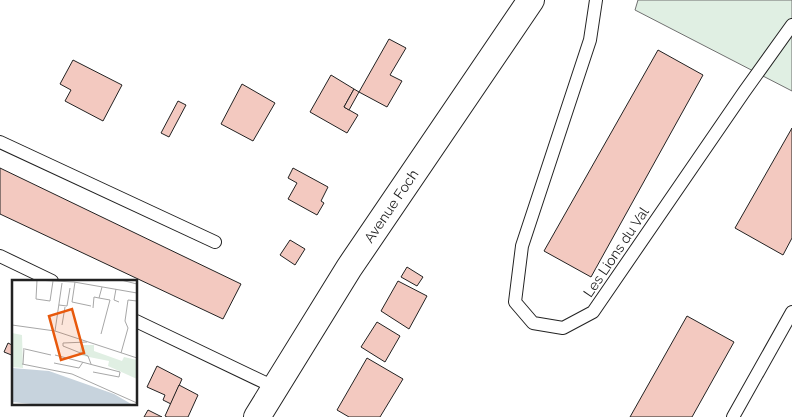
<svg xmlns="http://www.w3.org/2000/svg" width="792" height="417" viewBox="0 0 792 417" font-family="Raleway,sans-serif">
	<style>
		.green { fill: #e0efe3; stroke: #6f6f6f }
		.building { fill: #f3c9c0; stroke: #222 }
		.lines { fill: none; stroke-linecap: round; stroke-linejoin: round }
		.lane-casing { stroke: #222; stroke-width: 14 }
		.street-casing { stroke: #222; stroke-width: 28 }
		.lane { stroke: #fff; stroke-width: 12 }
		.street { stroke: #fff; stroke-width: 26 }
		.labels { text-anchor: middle; stroke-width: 4; stroke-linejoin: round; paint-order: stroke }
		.street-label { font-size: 14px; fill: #222; stroke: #fff }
		.inset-road { fill: none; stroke: #a7a7a7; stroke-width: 1 }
		.view { fill: #e8590c; fill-opacity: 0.15; stroke: #e8590c; stroke-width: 2.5 }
		.inset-edge { fill: none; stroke: #222; stroke-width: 2.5 }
	</style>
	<rect width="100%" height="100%" fill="#fff"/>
	<path class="green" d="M 638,0 L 792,0 L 792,91 L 635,10 Z"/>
	<g class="building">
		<path d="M 389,39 L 406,48 L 390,75 L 402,81 L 387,107 L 359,92 Z"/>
		<path d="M 658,50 L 703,75 L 591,277 L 544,251 Z"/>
		<path d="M 73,60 L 122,85 L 103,121 L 65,101 L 71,90 L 60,84 Z"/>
		<path d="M 331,75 L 354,89 L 344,107 L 358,115 L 347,133 L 310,112 Z"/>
		<path d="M 242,84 L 275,103 L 253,141 L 221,124 Z"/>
		<path d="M 354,89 L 359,92 L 349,110 L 344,107 Z"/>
		<path d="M 178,101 L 186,105 L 169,137 L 161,133 Z"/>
		<path d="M 792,128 L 792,238 L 783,255 L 735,228 Z"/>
		<path d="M 0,168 L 241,284 L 223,319 L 0,214 Z"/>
		<path d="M 293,168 L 328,187 L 321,201 L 324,203 L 317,215 L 288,199 L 297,183 L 288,178 Z"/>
		<path d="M 290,240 L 305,249 L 295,265 L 280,255 Z"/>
		<path d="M 407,267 L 423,277 L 417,286 L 401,277 Z"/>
		<path d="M 398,281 L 427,296 L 409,329 L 381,311 Z"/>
		<path d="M 687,316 L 734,342 L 692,417 L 630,417 Z"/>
		<path d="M 377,322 L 400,336 L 385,362 L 361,347 Z"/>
		<path d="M 8,343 L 14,346 L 14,356 L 4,352 Z"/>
		<path d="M 367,358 L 403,379 L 380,417 L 349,417 L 337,410 Z"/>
		<path d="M 157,366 L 182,379 L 171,404 L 163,400 L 165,395 L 147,387 Z"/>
		<path d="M 179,385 L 198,395 L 188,417 L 167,417 L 165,416 Z"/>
		<path d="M 148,410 L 162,417 L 144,417 Z"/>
	</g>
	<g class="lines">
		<defs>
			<g id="lane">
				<path d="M 596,0 L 590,40 L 522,246 L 515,302 L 533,323 L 563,328 L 593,312 L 744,92 L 792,25"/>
				<path d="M 0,142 L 215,242"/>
				<path d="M 0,256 L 52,281"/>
				<path d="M 136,321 L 274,387"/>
				<path d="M 733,417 L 792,312"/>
			</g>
			<g id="street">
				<path id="s1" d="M 257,417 L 349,268 L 531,0"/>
			</g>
		</defs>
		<use href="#lane" class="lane-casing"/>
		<use href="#street" class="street-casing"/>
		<use href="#lane" class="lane"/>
		<use href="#street" class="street"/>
	</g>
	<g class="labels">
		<g class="street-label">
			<text dy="5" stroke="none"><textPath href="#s1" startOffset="250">Avenue Foch</textPath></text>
			<text transform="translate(616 252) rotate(-56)" y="5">Les Lions du Val</text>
		</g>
	</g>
	<g transform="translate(12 280)">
		<rect width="125" height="125" fill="#fff"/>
		<path d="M 0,53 L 10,55 L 11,88 L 0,87 ZM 69,65 L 82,65 L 82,71 L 110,81 L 112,77 L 125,80 L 125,99 L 96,86 L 97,81 L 67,75 Z" fill="#e0efe3"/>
		<path d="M 0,88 L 37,91 L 102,114 L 121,125 L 29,125 L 0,122 Z" fill="#c7d3dd"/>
		<path class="inset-road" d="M 24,0 L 62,2 L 125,13M 25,0 L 24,19 L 38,21 L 41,1M 109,0 L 125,4M 63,2 L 60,22 L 79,26M 104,9 L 102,20 L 107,22M 47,25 L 55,26 L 58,8M 81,28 L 82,17 L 87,18M 0,45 L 43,51 L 125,78M 50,45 L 53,27M 43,51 L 50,3M 89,54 L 98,20 L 87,18 L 90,7M 75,62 L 51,63 L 51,66 L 76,76 L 79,84M 13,69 L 39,75M 109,73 L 116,48 L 113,41 L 116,20 L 125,21M 43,75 L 108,92 L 107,97 L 81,92M 42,83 L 67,88 L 71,82M 10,84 L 60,94 L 125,123M 11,84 L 12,68"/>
		<path class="view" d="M 60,29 L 72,73 L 49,80 L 37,36 Z"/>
		<rect width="125" height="125" class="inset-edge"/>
	</g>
</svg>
